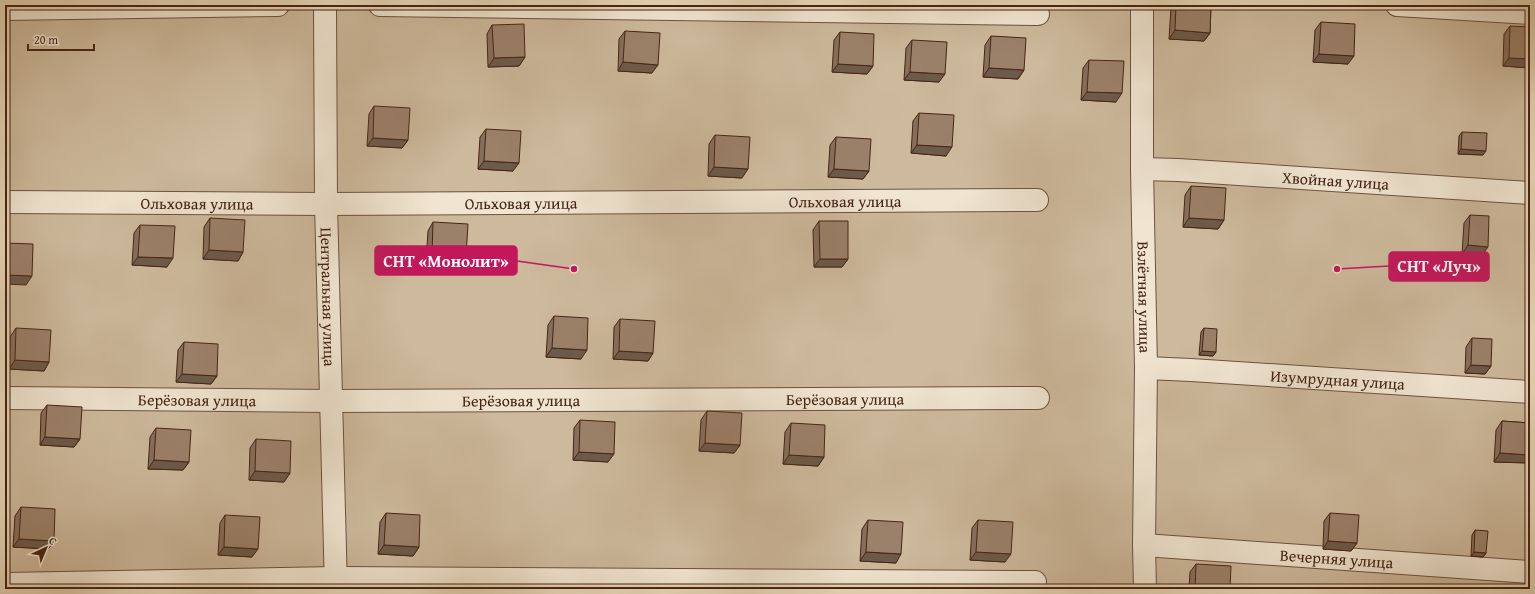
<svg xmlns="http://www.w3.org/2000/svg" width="1535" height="594" viewBox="0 0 1535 594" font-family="'Gentium Book Plus',serif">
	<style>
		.green { fill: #cdb99c; stroke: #8a6e58 }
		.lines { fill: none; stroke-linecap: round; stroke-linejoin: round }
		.minor-casing { stroke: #6f513e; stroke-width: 24 }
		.minor { stroke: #f0e5d1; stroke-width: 22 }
		.wall { fill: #856f5b; stroke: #472415 }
		.shaded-wall { fill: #6c5a4a; stroke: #472415 }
		.building { fill: #9b816a; stroke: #472415 }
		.labels { text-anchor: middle; stroke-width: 4; stroke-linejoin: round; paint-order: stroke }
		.street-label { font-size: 16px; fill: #472415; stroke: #f0e5d1 }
		.leader { fill: none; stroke: #c2185b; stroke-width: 1.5 }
		.callout-dot { fill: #c2185b; stroke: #f0e5d1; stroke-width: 1.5 }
		.callout { fill: #c2185b; stroke: #c2185b; stroke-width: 1.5 }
		.callout-label { font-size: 17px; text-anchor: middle; font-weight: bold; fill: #fff }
	</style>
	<rect width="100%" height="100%" fill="#e8d7b8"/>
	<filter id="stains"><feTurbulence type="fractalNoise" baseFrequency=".005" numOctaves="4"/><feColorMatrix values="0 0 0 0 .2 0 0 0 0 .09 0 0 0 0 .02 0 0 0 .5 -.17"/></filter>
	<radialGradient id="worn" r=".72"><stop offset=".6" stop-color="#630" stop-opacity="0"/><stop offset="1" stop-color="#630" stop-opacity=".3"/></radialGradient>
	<rect class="green" x="5" y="5" width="1525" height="584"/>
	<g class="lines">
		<defs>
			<g id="minor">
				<path id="s1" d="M 325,5 L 326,204 L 336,589"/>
				<path d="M 380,5 L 1038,14"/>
				<path id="s2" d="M 1142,5 L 1142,169 L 1146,368 L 1144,545 L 1145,589"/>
				<path d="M 1397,5 L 1530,13"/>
				<path d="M 5,9 L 278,5"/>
				<path id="s3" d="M 1142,169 L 1178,170 L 1530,193"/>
				<path id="s4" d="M 5,202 L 326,204 L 1037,200"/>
				<path id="s5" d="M 1146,368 L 1191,370 L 1530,392"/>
				<path id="s6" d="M 5,398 L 331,401 L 1038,398"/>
				<path id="s7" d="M 1144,545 L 1530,572"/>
				<path d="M 5,584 L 336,578 L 1035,582"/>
			</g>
		</defs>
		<use href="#minor" class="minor-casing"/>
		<use href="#minor" class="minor"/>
	</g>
	<g class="wall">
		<path d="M 1172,5 L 1211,5 L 1210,33 L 1204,41 L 1169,39 L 1171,7 Z"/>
		<path d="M 1321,22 L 1348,64 L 1313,62 L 1315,30 Z"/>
		<path d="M 492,25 L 525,57 L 519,66 L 488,67 L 487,34 Z"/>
		<path d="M 1510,26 L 1530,68 L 1503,66 L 1504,34 Z"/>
		<path d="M 625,31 L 652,73 L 618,71 L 619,39 Z"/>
		<path d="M 840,32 L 873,66 L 867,74 L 832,72 L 834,40 Z"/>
		<path d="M 991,36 L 1024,70 L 1018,79 L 983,77 L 985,45 Z"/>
		<path d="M 912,40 L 939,82 L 904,80 L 906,48 Z"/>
		<path d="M 1089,60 L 1116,102 L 1081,100 L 1083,68 Z"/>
		<path d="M 374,106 L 408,140 L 402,148 L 367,146 L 369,114 Z"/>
		<path d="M 919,113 L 946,156 L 911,153 L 913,121 Z"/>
		<path d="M 486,129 L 513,171 L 478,169 L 480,137 Z"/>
		<path d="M 1462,132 L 1483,155 L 1458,154 L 1459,136 Z"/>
		<path d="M 715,135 L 742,178 L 708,176 L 709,144 Z"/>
		<path d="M 836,137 L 869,171 L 863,179 L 828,177 L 830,145 Z"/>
		<path d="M 1191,186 L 1224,220 L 1218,229 L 1183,227 L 1185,195 Z"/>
		<path d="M 1470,215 L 1482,255 L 1462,254 L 1464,223 Z"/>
		<path d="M 210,218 L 243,252 L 238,261 L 203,259 L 204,227 Z"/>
		<path d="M 819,221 L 848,259 L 842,267 L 814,267 L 813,230 Z"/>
		<path d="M 433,222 L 466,256 L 461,265 L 426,262 L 428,231 Z"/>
		<path d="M 140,225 L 167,267 L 132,265 L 134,233 Z"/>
		<path d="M 554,316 L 581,359 L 546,357 L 548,325 Z"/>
		<path d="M 620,319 L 653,353 L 648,361 L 613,359 L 614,327 Z"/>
		<path d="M 16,328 L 49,362 L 44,371 L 9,369 L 10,337 Z"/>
		<path d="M 1204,328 L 1216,352 L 1213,356 L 1199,355 L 1201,332 Z"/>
		<path d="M 1472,338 L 1491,366 L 1485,374 L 1465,373 L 1466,347 Z"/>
		<path d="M 184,342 L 217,376 L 211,384 L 176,382 L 178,350 Z"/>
		<path d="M 47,405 L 80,439 L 74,447 L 40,445 L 41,413 Z"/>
		<path d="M 707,411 L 740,445 L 734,453 L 699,451 L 701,420 Z"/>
		<path d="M 580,420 L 608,462 L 573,460 L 574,428 Z"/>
		<path d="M 1502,421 L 1530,423 L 1530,463 L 1529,463 L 1494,462 L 1496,430 Z"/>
		<path d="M 791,423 L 824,457 L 818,466 L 783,464 L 785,432 Z"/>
		<path d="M 156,428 L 189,462 L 183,470 L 148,469 L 150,437 Z"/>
		<path d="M 256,439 L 290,473 L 284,482 L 249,480 L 250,448 Z"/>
		<path d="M 21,507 L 54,541 L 48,549 L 13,547 L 15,516 Z"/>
		<path d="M 386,513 L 419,547 L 413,556 L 378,554 L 380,522 Z"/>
		<path d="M 1330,513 L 1357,543 L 1351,551 L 1323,549 L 1324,521 Z"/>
		<path d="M 225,515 L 252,557 L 218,555 L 220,523 Z"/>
		<path d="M 868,520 L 896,563 L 860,561 L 862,529 Z"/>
		<path d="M 978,520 L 1005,562 L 970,560 L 972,528 Z"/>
		<path d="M 1475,530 L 1486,553 L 1483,557 L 1471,556 L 1472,535 Z"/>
		<path d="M 1196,564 L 1230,589 L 1189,589 L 1190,572 Z"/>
	</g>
	<g class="shaded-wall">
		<path d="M 1175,30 L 1210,33 L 1204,41 L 1169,39 Z"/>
		<path d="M 1319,54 L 1354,56 L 1348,64 L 1313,62 Z"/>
		<path d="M 525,57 L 519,66 L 488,67 L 494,58 Z"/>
		<path d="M 1509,58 L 1530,59 L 1530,68 L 1503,66 Z"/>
		<path d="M 623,62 L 658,65 L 652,73 L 618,71 Z"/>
		<path d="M 838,64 L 873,66 L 867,74 L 832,72 Z"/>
		<path d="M 989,68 L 1024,70 L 1018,79 L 983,77 Z"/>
		<path d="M 910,72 L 945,74 L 939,82 L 904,80 Z"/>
		<path d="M 1087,92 L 1122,93 L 1116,102 L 1081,100 Z"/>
		<path d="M 373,138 L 408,140 L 402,148 L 367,146 Z"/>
		<path d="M 917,145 L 952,147 L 946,156 L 911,153 Z"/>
		<path d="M 1461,149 L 1486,151 L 1483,155 L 1458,154 Z"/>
		<path d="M 484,161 L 519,163 L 513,171 L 478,169 Z"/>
		<path d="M 714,167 L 748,169 L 742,178 L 708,176 Z"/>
		<path d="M 834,169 L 869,171 L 863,179 L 828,177 Z"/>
		<path d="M 1189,218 L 1224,220 L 1218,229 L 1183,227 Z"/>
		<path d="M 1468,245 L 1488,247 L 1482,255 L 1462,254 Z"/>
		<path d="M 209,250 L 243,252 L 238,261 L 203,259 Z"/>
		<path d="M 432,254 L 466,256 L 461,265 L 426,262 Z"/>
		<path d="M 138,257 L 173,258 L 167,267 L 132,265 Z"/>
		<path d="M 820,259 L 848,259 L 842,267 L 814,267 Z"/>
		<path d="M 5,275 L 32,276 L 26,285 L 5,284 Z"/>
		<path d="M 552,348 L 587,350 L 581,359 L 546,357 Z"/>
		<path d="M 619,351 L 653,353 L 648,361 L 613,359 Z"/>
		<path d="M 1202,351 L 1216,352 L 1213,356 L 1199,355 Z"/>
		<path d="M 15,360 L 49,362 L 44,371 L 9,369 Z"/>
		<path d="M 1471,365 L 1491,366 L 1485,374 L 1465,373 Z"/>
		<path d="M 182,374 L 217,376 L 211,384 L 176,382 Z"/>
		<path d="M 45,437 L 80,439 L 74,447 L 40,445 Z"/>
		<path d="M 705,443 L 740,445 L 734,453 L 699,451 Z"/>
		<path d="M 579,452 L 614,454 L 608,462 L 573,460 Z"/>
		<path d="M 1500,453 L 1530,455 L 1530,463 L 1529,463 L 1494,462 Z"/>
		<path d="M 789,455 L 824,457 L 818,466 L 783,464 Z"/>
		<path d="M 154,460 L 189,462 L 183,470 L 148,469 Z"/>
		<path d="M 255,471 L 290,473 L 284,482 L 249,480 Z"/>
		<path d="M 19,539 L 54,541 L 48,549 L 13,547 Z"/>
		<path d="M 1328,541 L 1357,543 L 1351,551 L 1323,549 Z"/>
		<path d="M 384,545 L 419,547 L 413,556 L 378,554 Z"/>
		<path d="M 224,547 L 258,549 L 252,557 L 218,555 Z"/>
		<path d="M 866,552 L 901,554 L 896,563 L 860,561 Z"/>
		<path d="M 976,552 L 1011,554 L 1005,562 L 970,560 Z"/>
		<path d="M 1474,552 L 1486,553 L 1483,557 L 1471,556 Z"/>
	</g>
	<g class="building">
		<path d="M 1176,5 L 1211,5 L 1210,33 L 1175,30 Z"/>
		<path d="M 1321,22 L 1355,24 L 1354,56 L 1319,54 Z"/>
		<path d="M 524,24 L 525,57 L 494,58 L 492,25 Z"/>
		<path d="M 1510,26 L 1530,27 L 1530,59 L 1509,58 Z"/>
		<path d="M 625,31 L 660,33 L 658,65 L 623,62 Z"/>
		<path d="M 840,32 L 874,34 L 873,66 L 838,64 Z"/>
		<path d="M 991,36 L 1026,38 L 1024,70 L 989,68 Z"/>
		<path d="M 912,40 L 947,42 L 945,74 L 910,72 Z"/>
		<path d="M 1089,60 L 1124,61 L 1122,93 L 1087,92 Z"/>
		<path d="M 374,106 L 410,108 L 408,140 L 373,138 Z"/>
		<path d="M 919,113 L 954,115 L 952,147 L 917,145 Z"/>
		<path d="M 486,129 L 521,131 L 519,163 L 484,161 Z"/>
		<path d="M 1462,132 L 1487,133 L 1486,151 L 1461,149 Z"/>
		<path d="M 715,135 L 750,137 L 748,169 L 714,167 Z"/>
		<path d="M 836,137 L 871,139 L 869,171 L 834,169 Z"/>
		<path d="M 1191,186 L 1226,188 L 1224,220 L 1189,218 Z"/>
		<path d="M 1470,215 L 1489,216 L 1488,247 L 1468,245 Z"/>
		<path d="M 210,218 L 245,220 L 243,252 L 209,250 Z"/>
		<path d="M 819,221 L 848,221 L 848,259 L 820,259 Z"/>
		<path d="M 433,222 L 468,224 L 466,256 L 432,254 Z"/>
		<path d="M 140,225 L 175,226 L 173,258 L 138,257 Z"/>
		<path d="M 5,243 L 33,244 L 32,276 L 5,275 Z"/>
		<path d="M 554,316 L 588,318 L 587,350 L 552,348 Z"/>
		<path d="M 620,319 L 655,321 L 653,353 L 619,351 Z"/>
		<path d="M 16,328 L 51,330 L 49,362 L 15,360 Z"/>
		<path d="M 1204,328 L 1217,329 L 1216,352 L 1202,351 Z"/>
		<path d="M 1472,338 L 1492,339 L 1491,366 L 1471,365 Z"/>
		<path d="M 184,342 L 218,344 L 217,376 L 182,374 Z"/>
		<path d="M 47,405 L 82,407 L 80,439 L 45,437 Z"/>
		<path d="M 707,411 L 742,413 L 740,445 L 705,443 Z"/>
		<path d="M 580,420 L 615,422 L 614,454 L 579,452 Z"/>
		<path d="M 1502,421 L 1530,423 L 1530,455 L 1500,453 Z"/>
		<path d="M 791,423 L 825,425 L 824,457 L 789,455 Z"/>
		<path d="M 156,428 L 191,430 L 189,462 L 154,460 Z"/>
		<path d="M 256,439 L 291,441 L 290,473 L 255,471 Z"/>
		<path d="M 21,507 L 55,509 L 54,541 L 19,539 Z"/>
		<path d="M 386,513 L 420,515 L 419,547 L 384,545 Z"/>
		<path d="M 1330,513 L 1359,515 L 1357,543 L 1328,541 Z"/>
		<path d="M 225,515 L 260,517 L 258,549 L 224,547 Z"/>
		<path d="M 868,520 L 903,522 L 901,554 L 866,552 Z"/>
		<path d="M 978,520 L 1013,522 L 1011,554 L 976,552 Z"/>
		<path d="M 1475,530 L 1488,531 L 1486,553 L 1474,552 Z"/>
		<path d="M 1196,564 L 1231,566 L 1230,589 L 1195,589 Z"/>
	</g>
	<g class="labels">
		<g class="street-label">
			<text dy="6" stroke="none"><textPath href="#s3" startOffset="194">Хвойная улица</textPath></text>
			<text dy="6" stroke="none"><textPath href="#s4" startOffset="840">Ольховая улица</textPath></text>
			<text dy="6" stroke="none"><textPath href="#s4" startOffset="192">Ольховая улица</textPath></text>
			<text dy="6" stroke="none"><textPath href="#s4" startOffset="516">Ольховая улица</textPath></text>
			<text dy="6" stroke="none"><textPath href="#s1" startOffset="292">Центральная улица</textPath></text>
			<text dy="6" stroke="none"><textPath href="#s2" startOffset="292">Взлётная улица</textPath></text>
			<text dy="6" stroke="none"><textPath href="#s5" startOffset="192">Изумрудная улица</textPath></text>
			<text dy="6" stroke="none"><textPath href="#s6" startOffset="840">Берёзовая улица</textPath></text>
			<text dy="6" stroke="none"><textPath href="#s6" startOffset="192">Берёзовая улица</textPath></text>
			<text dy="6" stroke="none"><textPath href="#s6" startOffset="516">Берёзовая улица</textPath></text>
			<text dy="6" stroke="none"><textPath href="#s7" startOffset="193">Вечерняя улица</textPath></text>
		</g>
	</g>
	<path class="leader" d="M574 269L517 261M1337 269L1389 266"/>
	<g class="callout-dot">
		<circle cx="574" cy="269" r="4"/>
		<circle cx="1337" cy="269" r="4"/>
	</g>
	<g class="callout">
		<rect x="375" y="246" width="142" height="29" rx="4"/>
		<rect x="1389" y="252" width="100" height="29" rx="4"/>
	</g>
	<g class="callout-label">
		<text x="446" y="267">СНТ «Монолит»</text>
		<text x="1439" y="272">СНТ «Луч»</text>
	</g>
	<rect width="1535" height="594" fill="none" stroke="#e8d7b8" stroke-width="20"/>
	<rect x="6" y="6" width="1523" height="582" fill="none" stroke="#472415" stroke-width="2"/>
	<rect x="10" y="10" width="1515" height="574" fill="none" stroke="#472415"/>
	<g transform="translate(46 548) rotate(44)" stroke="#f0e5d1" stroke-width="3" paint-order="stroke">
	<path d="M0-3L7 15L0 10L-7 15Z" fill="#472415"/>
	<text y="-6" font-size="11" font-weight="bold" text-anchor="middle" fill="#472415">С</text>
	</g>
	<path d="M28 44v6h66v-6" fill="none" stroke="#472415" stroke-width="2"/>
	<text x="34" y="44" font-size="12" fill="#472415" stroke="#f0e5d1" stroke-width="3" paint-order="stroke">20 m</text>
	<rect width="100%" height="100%" filter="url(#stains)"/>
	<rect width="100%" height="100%" fill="url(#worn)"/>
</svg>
